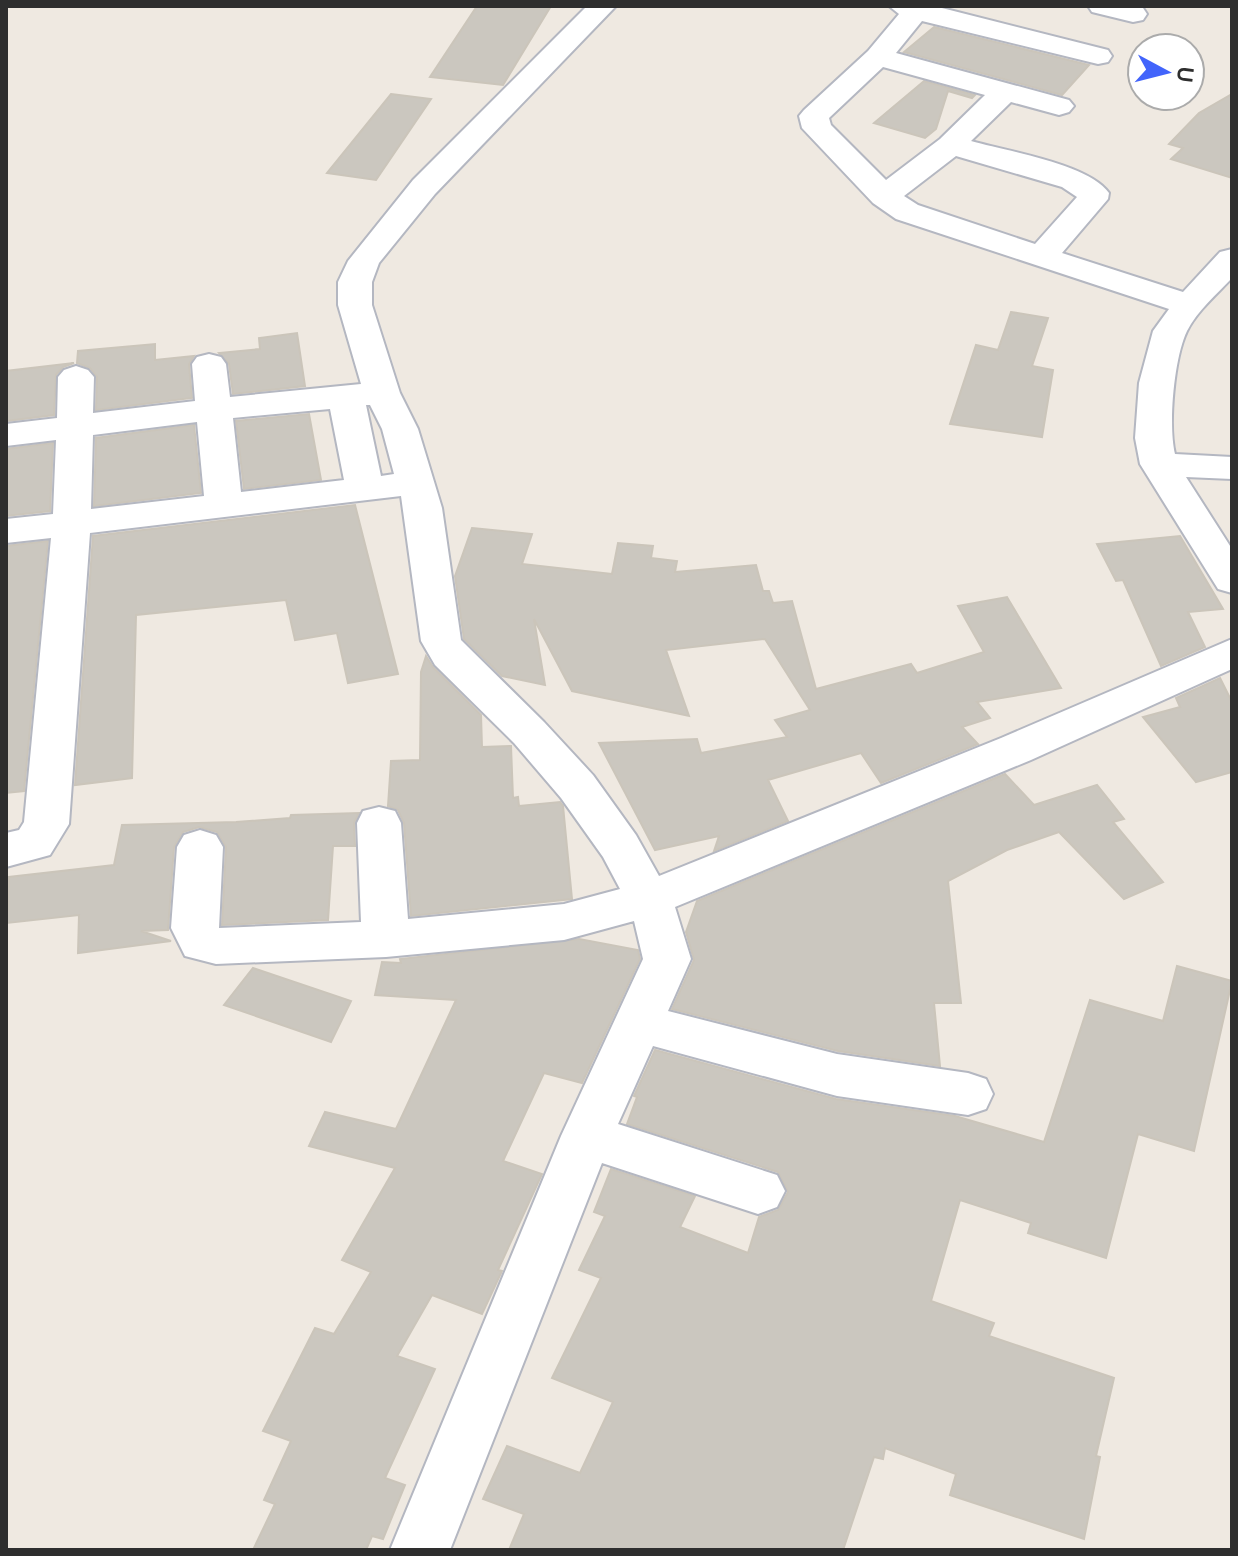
<svg xmlns="http://www.w3.org/2000/svg" width="1238" height="1556" viewBox="0 0 1238 1556" font-family="Cabin,sans-serif">
	<style>
		.building { fill: #cbc7bf; stroke: #cbc5ba; stroke-width: 2 }
		.lines { fill: none; stroke-linecap: round; stroke-linejoin: round }
		.minor-casing { stroke: #b4b7c1; stroke-width: 4 }
		.minor { fill: #fff; fill-rule: evenodd }
	</style>
	<rect width="100%" height="100%" fill="#efe9e1"/>
	<g class="building">
		<path d="M 477,6 L 551,6 L 503,85 L 430,77 Z"/>
		<path d="M 934,27 L 1089,65 L 1062,95 L 904,52 Z"/>
		<path d="M 924,81 L 975,95 L 972,98 L 948,91 L 936,129 L 925,138 L 874,123 Z"/>
		<path d="M 391,94 L 431,99 L 376,180 L 327,173 Z"/>
		<path d="M 1232,94 L 1232,178 L 1171,159 L 1183,148 L 1169,144 L 1199,113 Z"/>
		<path d="M 1011,312 L 1048,318 L 1032,366 L 1053,370 L 1042,437 L 950,424 L 976,345 L 998,350 Z"/>
		<path d="M 297,333 L 305,386 L 233,394 L 229,364 L 219,353 L 260,349 L 259,338 Z"/>
		<path d="M 155,344 L 155,360 L 194,356 L 189,364 L 192,398 L 96,410 L 97,377 L 90,368 L 77,363 L 78,351 Z"/>
		<path d="M 74,363 L 63,367 L 56,375 L 54,415 L 6,421 L 6,371 Z"/>
		<path d="M 309,414 L 321,480 L 244,489 L 236,421 Z"/>
		<path d="M 194,425 L 201,493 L 94,506 L 96,438 Z"/>
		<path d="M 53,443 L 50,511 L 6,516 L 6,449 Z"/>
		<path d="M 355,505 L 398,674 L 348,683 L 337,633 L 295,640 L 286,600 L 136,615 L 132,778 L 75,785 L 93,536 Z"/>
		<path d="M 472,528 L 532,534 L 522,564 L 612,574 L 618,543 L 653,546 L 651,558 L 677,561 L 675,572 L 756,565 L 763,591 L 769,591 L 773,603 L 792,601 L 816,689 L 911,664 L 917,673 L 984,652 L 958,606 L 1007,597 L 1061,688 L 977,702 L 990,718 L 962,727 L 978,744 L 881,783 L 861,753 L 768,780 L 788,821 L 714,851 L 719,836 L 655,850 L 599,743 L 697,739 L 701,753 L 787,737 L 775,720 L 810,710 L 765,639 L 666,650 L 689,716 L 572,691 L 534,619 L 545,685 L 502,676 L 464,639 L 455,576 Z"/>
		<path d="M 1180,536 L 1223,609 L 1188,612 L 1205,647 L 1161,666 L 1123,580 L 1116,581 L 1097,544 Z"/>
		<path d="M 48,541 L 24,791 L 6,793 L 6,546 Z"/>
		<path d="M 426,656 L 433,667 L 481,715 L 482,747 L 511,746 L 513,798 L 518,797 L 519,806 L 560,802 L 563,806 L 572,899 L 411,916 L 404,823 L 398,810 L 388,806 L 391,761 L 420,760 L 421,672 Z"/>
		<path d="M 1220,678 L 1232,702 L 1232,772 L 1196,782 L 1143,717 L 1180,707 L 1176,698 Z"/>
		<path d="M 1005,774 L 1034,805 L 1097,785 L 1124,819 L 1113,822 L 1163,882 L 1124,899 L 1059,832 L 1007,850 L 948,881 L 961,1003 L 934,1003 L 940,1066 L 838,1051 L 672,1009 L 694,960 L 686,932 L 697,901 Z"/>
		<path d="M 359,813 L 354,823 L 355,846 L 333,846 L 328,920 L 222,925 L 226,847 L 217,832 L 199,827 L 183,832 L 174,847 L 168,930 L 141,931 L 171,941 L 78,953 L 79,915 L 7,923 L 9,877 L 114,865 L 122,825 L 236,822 L 290,818 L 291,815 Z"/>
		<path d="M 579,939 L 638,950 L 640,959 L 582,1083 L 544,1073 L 503,1161 L 542,1174 L 498,1270 L 502,1271 L 482,1314 L 432,1295 L 397,1356 L 435,1369 L 385,1478 L 405,1485 L 383,1539 L 372,1536 L 366,1550 L 253,1550 L 275,1504 L 264,1500 L 291,1441 L 263,1431 L 315,1328 L 334,1334 L 371,1272 L 342,1260 L 395,1168 L 309,1146 L 325,1112 L 396,1129 L 456,1000 L 375,995 L 382,962 L 401,963 L 400,959 Z"/>
		<path d="M 1177,966 L 1232,981 L 1194,1151 L 1138,1134 L 1106,1258 L 1028,1233 L 1031,1223 L 960,1200 L 931,1301 L 994,1323 L 989,1336 L 1114,1378 L 1096,1456 L 1100,1457 L 1084,1539 L 950,1495 L 956,1474 L 885,1448 L 883,1459 L 874,1457 L 843,1550 L 509,1550 L 524,1514 L 483,1499 L 507,1446 L 580,1473 L 613,1402 L 552,1378 L 601,1278 L 579,1270 L 605,1216 L 594,1212 L 611,1169 L 695,1196 L 680,1227 L 748,1253 L 759,1217 L 778,1210 L 788,1192 L 778,1172 L 627,1124 L 637,1097 L 634,1096 L 655,1050 L 836,1099 L 955,1116 L 1044,1142 L 1090,1000 L 1163,1021 Z"/>
		<path d="M 253,968 L 351,1001 L 331,1042 L 224,1005 Z"/>
	</g>
	<g class="lines">
		<defs>
			<g id="minor">
				<path d="M 587,6 L 616,6 L 435,194 L 379,263 L 372,282 L 372,305 L 400,393 L 418,429 L 442,508 L 461,640 L 544,722 L 593,775 L 636,835 L 659,876 L 1001,738 L 1232,639 L 1232,669 L 1031,760 L 675,907 L 691,959 L 668,1011 L 837,1054 L 968,1073 L 986,1079 L 993,1094 L 986,1109 L 968,1115 L 837,1096 L 653,1046 L 618,1124 L 777,1175 L 785,1191 L 777,1207 L 758,1214 L 602,1163 L 450,1550 L 390,1550 L 561,1136 L 643,959 L 634,921 L 564,940 L 386,957 L 216,964 L 185,956 L 171,928 L 177,847 L 184,835 L 200,830 L 216,835 L 223,847 L 219,928 L 361,922 L 357,823 L 363,811 L 379,807 L 395,811 L 401,823 L 408,919 L 564,904 L 620,889 L 603,857 L 561,798 L 514,743 L 435,665 L 421,641 L 401,496 L 90,533 L 69,824 L 50,855 L 6,867 L 6,833 L 19,830 L 24,822 L 51,538 L 6,543 L 6,519 L 53,514 L 56,440 L 6,446 L 6,424 L 57,418 L 58,377 L 64,370 L 76,366 L 88,370 L 94,377 L 93,413 L 195,401 L 192,364 L 197,357 L 209,354 L 221,357 L 226,364 L 230,397 L 361,384 L 338,305 L 338,282 L 348,261 L 413,180 ZM 366,405 L 370,405 L 382,429 L 394,474 L 381,476 ZM 330,409 L 344,480 L 241,492 L 233,418 ZM 197,422 L 204,496 L 91,509 L 93,435 Z"/>
				<path d="M 889,6 L 934,6 L 1108,50 L 1112,56 L 1108,62 L 1098,64 L 922,21 L 896,53 L 1069,100 L 1074,106 L 1069,112 L 1059,115 L 1011,102 L 971,141 C 1006,151 1089,164 1109,193 L 1108,199 L 1062,253 L 1183,292 L 1220,252 L 1232,249 L 1232,278 C 1217,294 1197,311 1187,331 C 1174,358 1168,425 1175,454 L 1232,457 L 1232,479 L 1186,477 L 1232,549 L 1232,593 L 1218,589 L 1140,464 L 1135,438 L 1139,383 L 1153,331 L 1169,309 L 896,219 L 873,203 L 802,128 L 799,116 L 804,110 L 868,51 L 899,14 ZM 883,67 L 985,95 L 940,139 L 886,180 L 831,125 L 829,118 ZM 956,156 L 1062,187 L 1077,197 L 1035,244 L 918,205 L 904,196 Z"/>
				<path d="M 1088,6 L 1143,8 L 1147,14 L 1143,20 L 1133,22 L 1092,12 Z"/>
			</g>
		</defs>
		<use href="#minor" class="minor-casing"/>
		<use href="#minor" class="minor"/>
	</g>
	<rect width="1238" height="1556" fill="none" stroke="#2e2e2e" stroke-width="16"/>
	<g transform="translate(1166 72) rotate(97)"><circle r="38" fill="#ffffff" stroke="#ababab" stroke-width="2"/>
	<path d="M0-6L14 30L0 20L-14 30Z" fill="#4264fb"/>
	<text y="-12" font-size="22" font-weight="bold" text-anchor="middle" fill="#2e2e2e">U</text>
	</g>
</svg>
